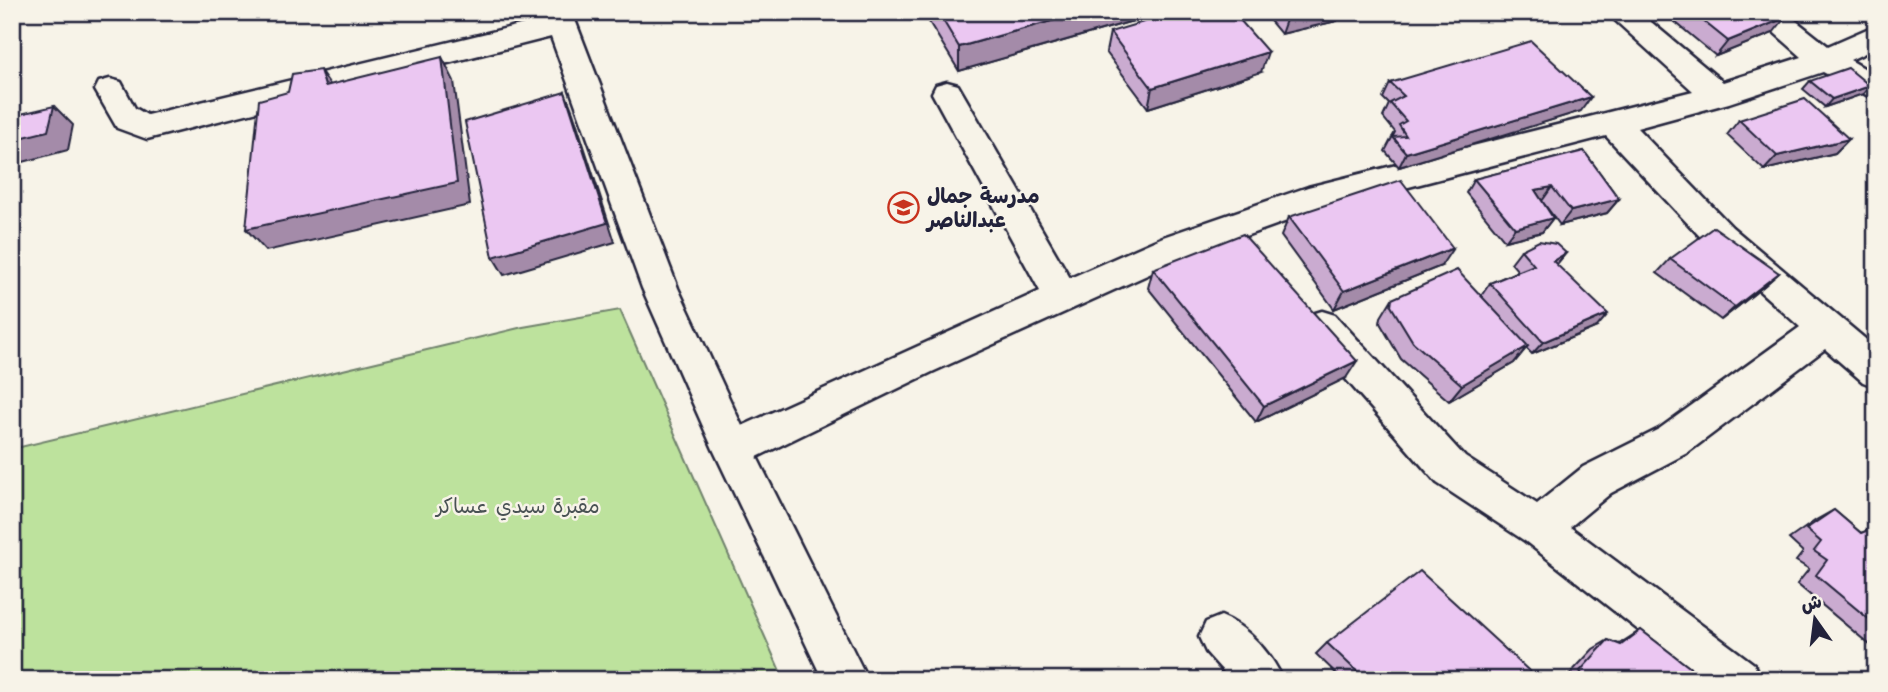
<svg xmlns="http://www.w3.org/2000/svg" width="1888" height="692" viewBox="0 0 1888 692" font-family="'Comic Neue','Playpen Sans Arabic',sans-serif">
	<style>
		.green { fill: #bde29d; stroke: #70826c; stroke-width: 2 }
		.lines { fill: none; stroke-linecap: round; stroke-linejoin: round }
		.minor-casing { stroke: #22223b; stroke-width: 5 }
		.minor { fill: #f7f3e8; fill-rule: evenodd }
		.wall { fill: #caabd0; stroke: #22223b; stroke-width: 2 }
		.shaded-wall { fill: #a48ba9; stroke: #22223b; stroke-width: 2 }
		.building { fill: #ebc7f2; stroke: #22223b; stroke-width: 2 }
		.labels { text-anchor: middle; stroke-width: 5; stroke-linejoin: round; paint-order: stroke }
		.poi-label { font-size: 21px; font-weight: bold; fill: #22223b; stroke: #f7f3e8; text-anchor: start }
		.park-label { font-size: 21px; fill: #495254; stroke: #f7f3e8 }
	</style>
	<rect width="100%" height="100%" fill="#f7f3e8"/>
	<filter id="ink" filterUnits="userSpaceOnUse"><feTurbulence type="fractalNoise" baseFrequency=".0143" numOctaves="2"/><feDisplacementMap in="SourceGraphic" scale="14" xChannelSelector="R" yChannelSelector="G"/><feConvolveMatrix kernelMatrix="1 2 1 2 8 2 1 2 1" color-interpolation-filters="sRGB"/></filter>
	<g filter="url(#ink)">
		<path class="green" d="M 620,310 L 784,680 L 12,680 L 12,449 L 523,327 Z"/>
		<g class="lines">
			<defs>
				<g id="minor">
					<path d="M 543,12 L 572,12 L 678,288 L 742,426 L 1040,291 L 932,93 L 936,85 L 947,82 L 958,85 L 1070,278 L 1163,237 L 1308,187 L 1693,91 L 1606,12 L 1639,12 L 1723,82 L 1802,57 L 1751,12 L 1785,12 L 1828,46 L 1876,25 L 1876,48 L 1850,60 L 1876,75 L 1876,100 L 1823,72 L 1729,103 L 1637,128 L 1732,227 L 1876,348 L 1876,387 L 1863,382 L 1825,349 L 1687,453 L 1611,493 L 1570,527 L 1754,664 L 1760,680 L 1702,680 L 1525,541 L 1437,483 L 1309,337 L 1304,326 L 1309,315 L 1322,311 L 1335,315 L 1465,457 L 1537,504 L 1583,467 L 1659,429 L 1800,327 L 1708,245 L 1606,136 L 1312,212 L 1187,257 L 932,372 L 757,457 L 868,680 L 823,680 L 713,449 L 642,288 L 551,37 L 147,139 L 117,128 L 95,90 L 99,82 L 110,79 L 121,82 L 135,108 L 147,115 L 545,19 Z"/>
					<path d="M 1221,616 C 1247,626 1272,654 1283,680 L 1231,680 L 1206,652 L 1199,637 L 1206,622 Z"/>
				</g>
			</defs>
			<use href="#minor" class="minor-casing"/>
			<use href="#minor" class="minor"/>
		</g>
		<g class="wall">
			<path d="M 926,12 L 1164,12 L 959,71 L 926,17 Z"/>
			<path d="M 1267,12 L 1341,12 L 1337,21 L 1281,34 L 1266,16 Z"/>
			<path d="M 1663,12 L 1778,12 L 1773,33 L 1716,56 Z"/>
			<path d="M 1110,32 L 1261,72 L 1148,108 L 1106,52 Z"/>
			<path d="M 1810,81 L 1870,86 L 1863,94 L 1825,107 L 1803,89 Z"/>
			<path d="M 1390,83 L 1581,111 L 1399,167 L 1385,151 L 1395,132 L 1383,117 L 1389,104 L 1383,98 Z"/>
			<path d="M 1739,120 L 1849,139 L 1835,153 L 1764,170 L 1727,135 Z"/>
			<path d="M 1584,151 L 1619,199 L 1607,213 L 1560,225 L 1542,201 L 1553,218 L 1542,232 L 1505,241 L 1466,193 L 1474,179 Z"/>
			<path d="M 1289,217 L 1441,266 L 1334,309 L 1281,236 Z"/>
			<path d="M 1521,250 L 1566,253 L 1556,265 L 1597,327 L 1532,354 L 1526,348 L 1514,363 L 1449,401 L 1401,359 L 1380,323 L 1381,317 L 1392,299 L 1481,296 L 1490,283 L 1518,271 L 1511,263 Z"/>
			<path d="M 1670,259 L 1779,273 L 1764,286 L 1721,320 L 1657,273 Z"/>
			<path d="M 1153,269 L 1346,378 L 1256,422 L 1148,288 Z"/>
			<path d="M 1834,510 L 1861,533 L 1876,527 L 1876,650 L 1797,584 L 1809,569 L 1796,561 L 1803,552 L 1789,539 L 1816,520 Z"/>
			<path d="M 1641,630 L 1706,680 L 1567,680 L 1566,678 L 1593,649 L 1608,640 L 1619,644 Z"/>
			<path d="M 1327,643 L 1539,680 L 1343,680 L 1316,654 Z"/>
		</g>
		<g class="shaded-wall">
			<path d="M 1083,12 L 1164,12 L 959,71 L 959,47 Z"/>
			<path d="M 1318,12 L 1341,12 L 1337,21 L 1281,34 L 1286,20 Z"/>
			<path d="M 1785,18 L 1773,33 L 1716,56 L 1728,41 Z"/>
			<path d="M 1268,52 L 1261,72 L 1148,108 L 1152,88 Z"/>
			<path d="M 442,57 L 454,81 L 470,205 L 266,251 L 246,229 Z"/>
			<path d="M 320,70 L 336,93 L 325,86 Z"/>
			<path d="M 1870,86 L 1863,94 L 1825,107 L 1832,99 Z"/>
			<path d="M 565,92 L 573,112 L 615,242 L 504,275 L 493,257 Z"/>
			<path d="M 1591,97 L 1581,111 L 1399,167 L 1406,153 Z"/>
			<path d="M 54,106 L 73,125 L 68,150 L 12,165 L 12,140 Z"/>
			<path d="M 1849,139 L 1835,153 L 1764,170 L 1777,156 Z"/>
			<path d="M 1552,187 L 1542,201 L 1535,190 Z"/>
			<path d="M 1619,199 L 1607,213 L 1560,225 L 1571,211 Z"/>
			<path d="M 1553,218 L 1542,232 L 1505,241 L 1515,228 Z"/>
			<path d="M 1453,248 L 1441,266 L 1334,309 L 1344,291 Z"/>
			<path d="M 1566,253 L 1555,266 L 1553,261 Z"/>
			<path d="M 1779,273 L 1764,286 L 1721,320 L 1735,307 Z"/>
			<path d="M 1608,314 L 1597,327 L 1532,354 L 1543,342 Z"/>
			<path d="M 1528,346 L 1514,363 L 1449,401 L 1462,385 Z"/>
			<path d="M 1357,361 L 1346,378 L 1256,422 L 1264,406 Z"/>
		</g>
		<g class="building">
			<path d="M 938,12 L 1083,12 L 959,47 Z"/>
			<path d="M 1177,12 L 1233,12 L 1268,52 L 1152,88 L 1110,32 Z"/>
			<path d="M 1280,12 L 1318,12 L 1286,20 Z"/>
			<path d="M 1692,12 L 1778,12 L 1785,18 L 1728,41 Z"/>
			<path d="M 1531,41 L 1591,97 L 1406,153 L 1393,137 L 1406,136 L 1399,125 L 1406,121 L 1390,103 L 1404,96 L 1390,83 Z"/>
			<path d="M 442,57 L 457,183 L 246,229 L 259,100 L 288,92 L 292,74 L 320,70 L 325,86 Z"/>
			<path d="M 1848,68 L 1870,86 L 1832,99 L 1810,81 Z"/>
			<path d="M 565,92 L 607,223 L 493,257 L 465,122 Z"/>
			<path d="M 1805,99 L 1849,139 L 1777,156 L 1739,120 Z"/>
			<path d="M 54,106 L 48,131 L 12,140 L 12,116 Z"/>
			<path d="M 1584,151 L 1619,199 L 1571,211 L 1552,187 L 1535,190 L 1553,218 L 1515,228 L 1474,179 Z"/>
			<path d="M 1401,180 L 1453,248 L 1344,291 L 1289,217 Z"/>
			<path d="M 1714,227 L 1779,273 L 1735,307 L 1670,259 Z"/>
			<path d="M 1243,234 L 1357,361 L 1264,406 L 1153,269 Z"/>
			<path d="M 1539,241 L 1556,244 L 1566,253 L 1553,261 L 1608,314 L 1543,342 L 1490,283 L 1534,265 L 1521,250 Z"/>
			<path d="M 1457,270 L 1528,346 L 1462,385 L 1413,342 L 1391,306 L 1392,299 Z"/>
			<path d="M 1834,510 L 1861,533 L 1876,527 L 1876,625 L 1816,575 L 1827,560 L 1814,551 L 1821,542 L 1806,529 Z"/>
			<path d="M 1420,571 L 1539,680 L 1366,680 L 1327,643 Z"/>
			<path d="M 1641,630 L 1706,680 L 1586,680 L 1580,671 L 1608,640 L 1621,645 Z"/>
		</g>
	</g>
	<defs>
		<symbol id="school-ring" viewBox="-11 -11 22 22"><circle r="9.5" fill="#f7f3e8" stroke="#c8321e" stroke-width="1.5"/><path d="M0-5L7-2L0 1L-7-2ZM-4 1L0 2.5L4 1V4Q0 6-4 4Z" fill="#c8321e"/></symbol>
	</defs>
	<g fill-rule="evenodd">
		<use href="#school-ring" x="886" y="190" width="35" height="35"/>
	</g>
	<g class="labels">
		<g class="poi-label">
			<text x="927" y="203">مدرسة جمال<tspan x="927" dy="24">عبدالناصر</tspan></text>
		</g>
		<g class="park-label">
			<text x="518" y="513">مقبرة سيدي عساكر</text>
		</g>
	</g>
	<rect width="1888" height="692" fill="none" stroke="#f7f3e8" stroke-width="42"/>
	<rect x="21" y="21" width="1846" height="650" fill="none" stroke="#22223b" stroke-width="2.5" filter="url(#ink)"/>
	<g transform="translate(1815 619) rotate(346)" stroke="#f7f3e8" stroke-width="5" paint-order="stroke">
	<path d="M0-5L12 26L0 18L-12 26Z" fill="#22223b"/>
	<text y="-10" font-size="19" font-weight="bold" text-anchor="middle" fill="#22223b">ش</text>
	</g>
</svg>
